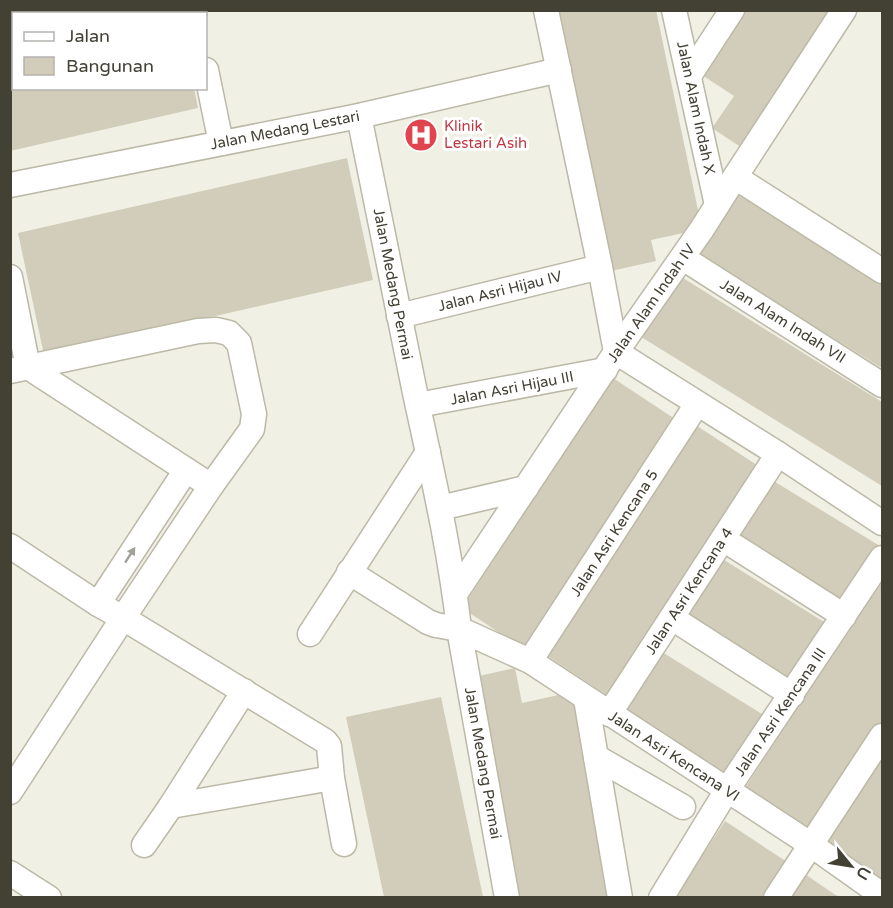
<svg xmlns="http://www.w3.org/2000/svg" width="893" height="908" viewBox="0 0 893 908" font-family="'Varela Round',sans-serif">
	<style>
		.building { fill: #d2cdba }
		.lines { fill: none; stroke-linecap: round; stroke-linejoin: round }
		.minor-casing { stroke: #bcb9a7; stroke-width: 27 }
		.minor { stroke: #fff; stroke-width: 24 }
		.oneway { fill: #a1a09a }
		.labels { text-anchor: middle; stroke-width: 6; stroke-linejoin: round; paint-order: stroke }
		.street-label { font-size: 15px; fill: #434034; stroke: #fff }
		.health-label { font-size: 15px; fill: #be3a42; stroke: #fff; text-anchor: start }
	</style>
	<rect width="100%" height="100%" fill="#f1f0e4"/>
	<g class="building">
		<path d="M 66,10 L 177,10 L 177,14 L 57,14 Z"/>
		<path d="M 557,10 L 656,10 L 702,229 L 651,240 L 656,261 L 611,271 Z"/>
		<path d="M 744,10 L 842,10 L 748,152 L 712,128 L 734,96 L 702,75 Z"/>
		<path d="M 14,22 L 14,88 L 194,88 L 198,108 L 10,151 L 10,23 Z"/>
		<path d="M 347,158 L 373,280 L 44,355 L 18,233 Z"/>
		<path d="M 732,191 L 882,284 L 882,368 L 694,252 Z"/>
		<path d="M 675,273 L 882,402 L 882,486 L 638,335 Z"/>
		<path d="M 613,378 L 681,423 L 530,653 L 462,608 Z"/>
		<path d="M 694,424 L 763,469 L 611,698 L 543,653 Z"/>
		<path d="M 772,480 L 880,546 L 842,607 L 734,541 Z"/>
		<path d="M 721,558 L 829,625 L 791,686 L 684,619 Z"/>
		<path d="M 882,579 L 882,727 L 811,836 L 743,791 Z"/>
		<path d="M 662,652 L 770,719 L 732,780 L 624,713 Z"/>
		<path d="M 515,668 L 522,703 L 572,692 L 615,897 L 516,897 L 470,678 Z"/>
		<path d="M 441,697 L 483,897 L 384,897 L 346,717 Z"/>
		<path d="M 882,750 L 882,881 L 822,842 Z"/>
		<path d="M 725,821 L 793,866 L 773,897 L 675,897 Z"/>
		<path d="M 802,872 L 834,894 L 840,897 L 786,897 Z"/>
	</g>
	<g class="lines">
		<defs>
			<g id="minor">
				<path d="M 193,10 L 194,14"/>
				<path d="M 546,10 L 600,267 L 616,352 L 778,454 L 882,523"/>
				<path d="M 674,10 L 717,205"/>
				<path d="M 206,70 L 221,143"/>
				<path d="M 689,76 L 732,10"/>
				<path d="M 359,116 C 377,206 395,297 414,388 C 431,468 450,548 459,629 L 507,898"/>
				<path d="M 735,177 L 882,271"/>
				<path d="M 10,185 L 359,116 L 559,70"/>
				<path d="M 683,258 L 882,385"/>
				<path d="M 10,277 L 28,367 L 211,486"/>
				<path d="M 399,316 L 600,267"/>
				<path d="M 10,371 L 198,331 L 216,330 L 229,333 L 239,343 L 254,414 L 252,429 L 211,486 L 123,618 L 10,792"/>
				<path d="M 418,405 L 605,370"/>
				<path d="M 440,508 L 526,488"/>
				<path d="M 723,539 L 844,616"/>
				<path d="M 10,546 L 98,604 L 123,618 L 325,741 L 329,746 L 332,778 L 344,844"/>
				<path d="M 349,572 L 428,622 L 436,625 L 459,629 L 530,661 L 810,844 L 882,895"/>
				<path d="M 455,594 L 616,352 L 702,229 L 735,177 L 844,10"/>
				<path d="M 98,604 L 186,470"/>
				<path d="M 672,618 L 792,695"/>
				<path d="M 310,634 L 428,452"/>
				<path d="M 530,661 L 697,404"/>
				<path d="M 586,699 L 620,898"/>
				<path d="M 609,714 L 778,454"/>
				<path d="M 596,757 L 683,807"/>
				<path d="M 171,806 L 332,778"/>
				<path d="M 144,845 L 171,806 L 244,691"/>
				<path d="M 10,873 L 49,898"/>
				<path d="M 661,898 L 727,790 L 882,558"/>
				<path d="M 776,898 L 882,736"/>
			</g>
		</defs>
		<use href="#minor" class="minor-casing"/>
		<use href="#minor" class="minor"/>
	</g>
	<defs><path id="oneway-solid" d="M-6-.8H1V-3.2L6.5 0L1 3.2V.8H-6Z" transform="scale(1.5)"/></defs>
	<use class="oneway" href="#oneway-solid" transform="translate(130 555) rotate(-57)"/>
	<defs>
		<symbol id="hospital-disc" viewBox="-11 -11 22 22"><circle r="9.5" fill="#e0444e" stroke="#fff"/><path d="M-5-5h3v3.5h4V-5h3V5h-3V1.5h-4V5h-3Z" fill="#fff"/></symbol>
	</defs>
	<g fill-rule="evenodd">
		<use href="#hospital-disc" x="402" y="116" width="38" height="38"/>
	</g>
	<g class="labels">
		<g class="street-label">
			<text transform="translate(696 108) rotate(78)" y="5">Jalan Alam Indah X</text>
			<text transform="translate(285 130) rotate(-11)" y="5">Jalan Medang Lestari</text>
			<text transform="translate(393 284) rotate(79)" y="5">Jalan Medang Permai</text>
			<text transform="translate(500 291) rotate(-14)" y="5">Jalan Asri Hijau IV</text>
			<text transform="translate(651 303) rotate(-55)" y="5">Jalan Alam Indah IV</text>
			<text transform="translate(783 321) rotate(32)" y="5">Jalan Alam Indah VII</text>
			<text transform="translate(512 388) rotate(-11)" y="5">Jalan Asri Hijau III</text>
			<text transform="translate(614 533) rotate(-57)" y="5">Jalan Asri Kencana 5</text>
			<text transform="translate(689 591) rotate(-57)" y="5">Jalan Asri Kencana 4</text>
			<text transform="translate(780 712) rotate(-56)" y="5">Jalan Asri Kencana III</text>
			<text transform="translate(674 756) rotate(33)" y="5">Jalan Asri Kencana VI</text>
			<text transform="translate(483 763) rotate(80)" y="5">Jalan Medang Permai</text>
		</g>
		<g class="health-label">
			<text x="444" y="131">Klinik<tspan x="444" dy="17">Lestari Asih</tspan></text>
		</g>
	</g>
	<rect width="893" height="908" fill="none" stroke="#434034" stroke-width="24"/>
	<rect x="12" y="12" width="195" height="78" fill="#ffffff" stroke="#b4b3ae" stroke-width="1.5"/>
	<rect x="24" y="32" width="30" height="9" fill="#ffffff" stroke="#b4b3ae" stroke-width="1.5"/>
	<text x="66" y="42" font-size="18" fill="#434034">Jalan</text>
	<rect x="24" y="57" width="30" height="18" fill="#d2cdba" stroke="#b4b3ae" stroke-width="1.5"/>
	<text x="66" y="72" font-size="18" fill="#434034">Bangunan</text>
	<g transform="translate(851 866) rotate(120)" stroke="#ffffff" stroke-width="4.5" paint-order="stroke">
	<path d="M0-4.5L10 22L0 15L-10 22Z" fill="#434034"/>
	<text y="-9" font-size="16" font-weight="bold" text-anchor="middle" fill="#434034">U</text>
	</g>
</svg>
